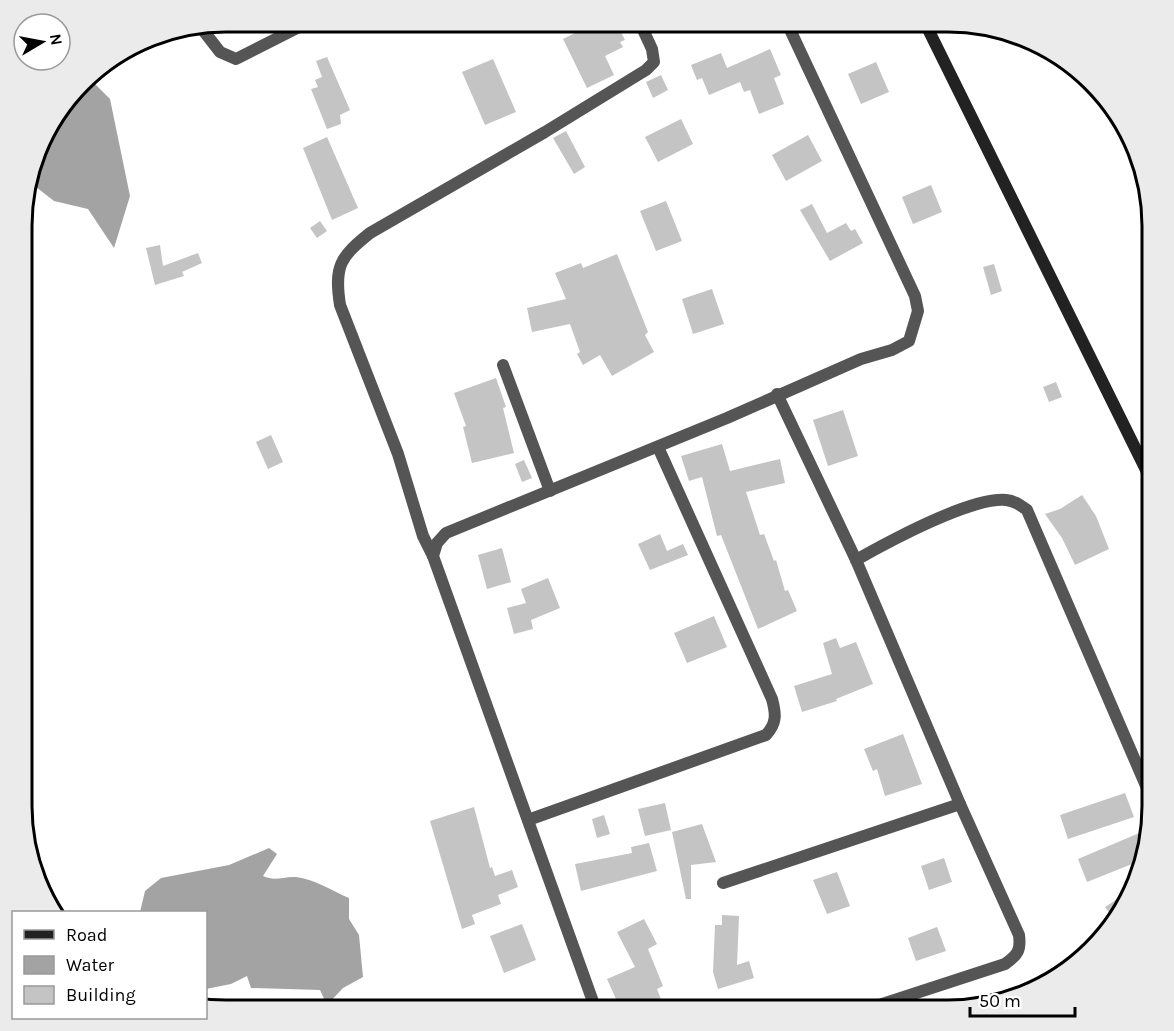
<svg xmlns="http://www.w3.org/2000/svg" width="1174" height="1031" viewBox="0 0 1174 1031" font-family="Karla,sans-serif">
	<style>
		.water { fill: #a3a3a3 }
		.building { fill: #c4c4c4 }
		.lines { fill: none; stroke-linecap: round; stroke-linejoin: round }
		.minor { stroke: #555; stroke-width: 12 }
		.secondary { stroke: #222; stroke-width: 12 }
		.rim { fill: none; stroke: #000; stroke-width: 3 }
	</style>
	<rect width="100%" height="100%" fill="#fff"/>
	<g class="water">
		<path d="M 87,76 L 110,99 L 130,196 L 114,248 L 88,209 L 54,201 L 27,180 L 49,123 Z"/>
		<path d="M 269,848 L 277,854 L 263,876 C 276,882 283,876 296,877 C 315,879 332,891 349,898 L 349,919 L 359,935 L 363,977 L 343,988 L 327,1005 L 320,990 L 251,988 L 247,976 L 231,984 L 206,989 L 206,912 L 140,912 L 145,891 L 161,878 L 229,865 Z"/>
	</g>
	<g class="building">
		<path d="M 599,21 L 615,21 L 625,40 L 620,42 L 623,47 L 605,56 L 614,75 L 587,88 L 563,39 Z"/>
		<path d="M 770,49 L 781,75 L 774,78 L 784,104 L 759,114 L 750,90 L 744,92 L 740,82 L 709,95 L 702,78 L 697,80 L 691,65 L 721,53 L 727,68 Z"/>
		<path d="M 327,57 L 350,110 L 340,115 L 341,124 L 327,129 L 311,89 L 318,87 L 315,80 L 322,77 L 316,61 Z"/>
		<path d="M 493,59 L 516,112 L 485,125 L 462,72 Z"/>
		<path d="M 876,62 L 889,92 L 861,104 L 848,74 Z"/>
		<path d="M 661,75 L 668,90 L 653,98 L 646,82 Z"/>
		<path d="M 681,119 L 693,144 L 658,162 L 645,137 Z"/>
		<path d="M 566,131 L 585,167 L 574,174 L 553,138 Z"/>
		<path d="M 808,135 L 822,161 L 786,181 L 772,155 Z"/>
		<path d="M 327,137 L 358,208 L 332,220 L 303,148 Z"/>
		<path d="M 931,185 L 942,212 L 913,224 L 902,197 Z"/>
		<path d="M 666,201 L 682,241 L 656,251 L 640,211 Z"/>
		<path d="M 812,204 L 827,233 L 846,223 L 851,231 L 855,229 L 863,243 L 830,261 L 800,210 Z"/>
		<path d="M 320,221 L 327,231 L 317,238 L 310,228 Z"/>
		<path d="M 160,245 L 163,266 L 198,253 L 202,263 L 182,272 L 184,276 L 155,285 L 146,248 Z"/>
		<path d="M 617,254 L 648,332 L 645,335 L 654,352 L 612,376 L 600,355 L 583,365 L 577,354 L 580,352 L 570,324 L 532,332 L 527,308 L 566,299 L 555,273 L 581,263 L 583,268 Z"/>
		<path d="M 994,264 L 1002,291 L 991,295 L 983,267 Z"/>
		<path d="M 712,289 L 724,324 L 693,334 L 682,299 Z"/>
		<path d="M 496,378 L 506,407 L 503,408 L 514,453 L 472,463 L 463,427 L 466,426 L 454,393 Z"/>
		<path d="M 1056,382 L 1062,397 L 1049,402 L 1043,387 Z"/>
		<path d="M 843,410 L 858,456 L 828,466 L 813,420 Z"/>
		<path d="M 271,435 L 283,462 L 268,469 L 256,442 Z"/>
		<path d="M 722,444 L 730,471 L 780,459 L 785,483 L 746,492 L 760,535 L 764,534 L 774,561 L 776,560 L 785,591 L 788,590 L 797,611 L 758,629 L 721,535 L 717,536 L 702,477 L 689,481 L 681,456 Z"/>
		<path d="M 524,460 L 532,478 L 522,482 L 515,464 Z"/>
		<path d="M 1082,495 L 1096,516 L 1109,549 L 1075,565 L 1062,538 L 1045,514 L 1060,509 Z"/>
		<path d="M 660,534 L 667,551 L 683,544 L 688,555 L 650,570 L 638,544 Z"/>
		<path d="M 502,548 L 511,582 L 487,589 L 478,555 Z"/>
		<path d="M 548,578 L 560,608 L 531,620 L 533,629 L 514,634 L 507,608 L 526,603 L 521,589 Z"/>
		<path d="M 714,616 L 727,647 L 687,663 L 674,633 Z"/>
		<path d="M 836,638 L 840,648 L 856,642 L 873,684 L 836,699 L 837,701 L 802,712 L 794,686 L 832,674 L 823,643 Z"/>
		<path d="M 903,734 L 922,784 L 885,796 L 877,769 L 873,771 L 864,749 Z"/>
		<path d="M 1125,793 L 1134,817 L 1068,839 L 1060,815 Z"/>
		<path d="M 665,803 L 671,830 L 645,836 L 638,809 Z"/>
		<path d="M 474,807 L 490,868 L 492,867 L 495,876 L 512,870 L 518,887 L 498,895 L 501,904 L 472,915 L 475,924 L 462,929 L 430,821 Z"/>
		<path d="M 604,815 L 610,834 L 597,838 L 592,819 Z"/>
		<path d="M 702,824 L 716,862 L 691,865 L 691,899 L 686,899 L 672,832 Z"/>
		<path d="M 1144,831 L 1147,838 L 1142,860 L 1087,882 L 1078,859 Z"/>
		<path d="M 649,843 L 657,871 L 581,891 L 575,864 L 632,853 L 631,847 Z"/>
		<path d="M 944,858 L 952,882 L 929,890 L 921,866 Z"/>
		<path d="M 837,872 L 850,906 L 827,914 L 813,880 Z"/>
		<path d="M 1134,888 L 1134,889 L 1113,918 L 1105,907 Z"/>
		<path d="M 722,915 L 739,916 L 737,965 L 749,961 L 754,978 L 718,989 L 713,972 L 715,925 L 722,925 Z"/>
		<path d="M 644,919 L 657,944 L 648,949 L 663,986 L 657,989 L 665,1010 L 621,1010 L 607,979 L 635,967 L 617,932 Z"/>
		<path d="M 522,924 L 536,960 L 504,973 L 490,936 Z"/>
		<path d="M 937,927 L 946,951 L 916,961 L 908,938 Z"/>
		<path d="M 1030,981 L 1034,990 L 1027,995 L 993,1002 L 991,996 Z"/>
	</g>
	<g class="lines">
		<g class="minor">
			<path d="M 199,25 L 220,52 L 236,59 L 311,21"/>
			<path d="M 503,365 L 550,491"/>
			<path d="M 777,394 L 856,560 L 960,804 L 1019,935 C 1021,950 1018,955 1005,964 L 864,1010"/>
			<path d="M 433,556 L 423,536 L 398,454 L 340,305 C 334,266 340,257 370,233 L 545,132 L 646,70 L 654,62 L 652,49 L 639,21"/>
			<path d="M 856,560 C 888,542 971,497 1006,500 C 1015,501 1020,505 1027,510 L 1153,802"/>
			<path d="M 528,820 L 766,735 C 777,723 776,714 772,699 L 658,447"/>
			<path d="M 723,883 L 960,804"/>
			<path d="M 596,1010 L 433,556 L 437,543 L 446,533 L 727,418 L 861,359 L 892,350 L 909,341 L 918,311 L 915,296 L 786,21"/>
		</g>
		<path class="secondary" d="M 924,21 L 1153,484"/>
	</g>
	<path d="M0 0H1174V1031H0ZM226 32H948A194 194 0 0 1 1142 226V806A194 194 0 0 1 948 1000H226A194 194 0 0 1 32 806V226A194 194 0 0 1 226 32Z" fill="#ebebeb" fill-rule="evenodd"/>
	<path class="rim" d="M226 32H948A194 194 0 0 1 1142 226V806A194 194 0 0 1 948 1000H226A194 194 0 0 1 32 806V226A194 194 0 0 1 226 32Z"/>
	<rect x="12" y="911" width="195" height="108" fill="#ffffff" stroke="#999999" stroke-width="1.5"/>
	<rect x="24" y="930" width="30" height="9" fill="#222222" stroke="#999999" stroke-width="1.5"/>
	<text x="66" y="941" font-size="18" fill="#000000">Road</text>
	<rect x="24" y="956" width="30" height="18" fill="#a3a3a3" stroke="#999999" stroke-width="1.5"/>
	<text x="66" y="971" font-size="18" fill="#000000">Water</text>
	<rect x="24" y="986" width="30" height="18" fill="#c4c4c4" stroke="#999999" stroke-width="1.5"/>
	<text x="66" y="1001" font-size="18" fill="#000000">Building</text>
	<g transform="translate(42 42) rotate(80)"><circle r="28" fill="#ffffff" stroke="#999999" stroke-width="1.5"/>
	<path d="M0-4.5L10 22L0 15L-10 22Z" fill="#000000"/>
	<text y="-9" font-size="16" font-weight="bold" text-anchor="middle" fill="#000000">N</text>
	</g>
	<path d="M970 1007v9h105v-9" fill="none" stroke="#000000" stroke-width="3"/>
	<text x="979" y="1007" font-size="18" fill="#000000" stroke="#ffffff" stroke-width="4.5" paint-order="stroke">50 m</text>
</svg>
